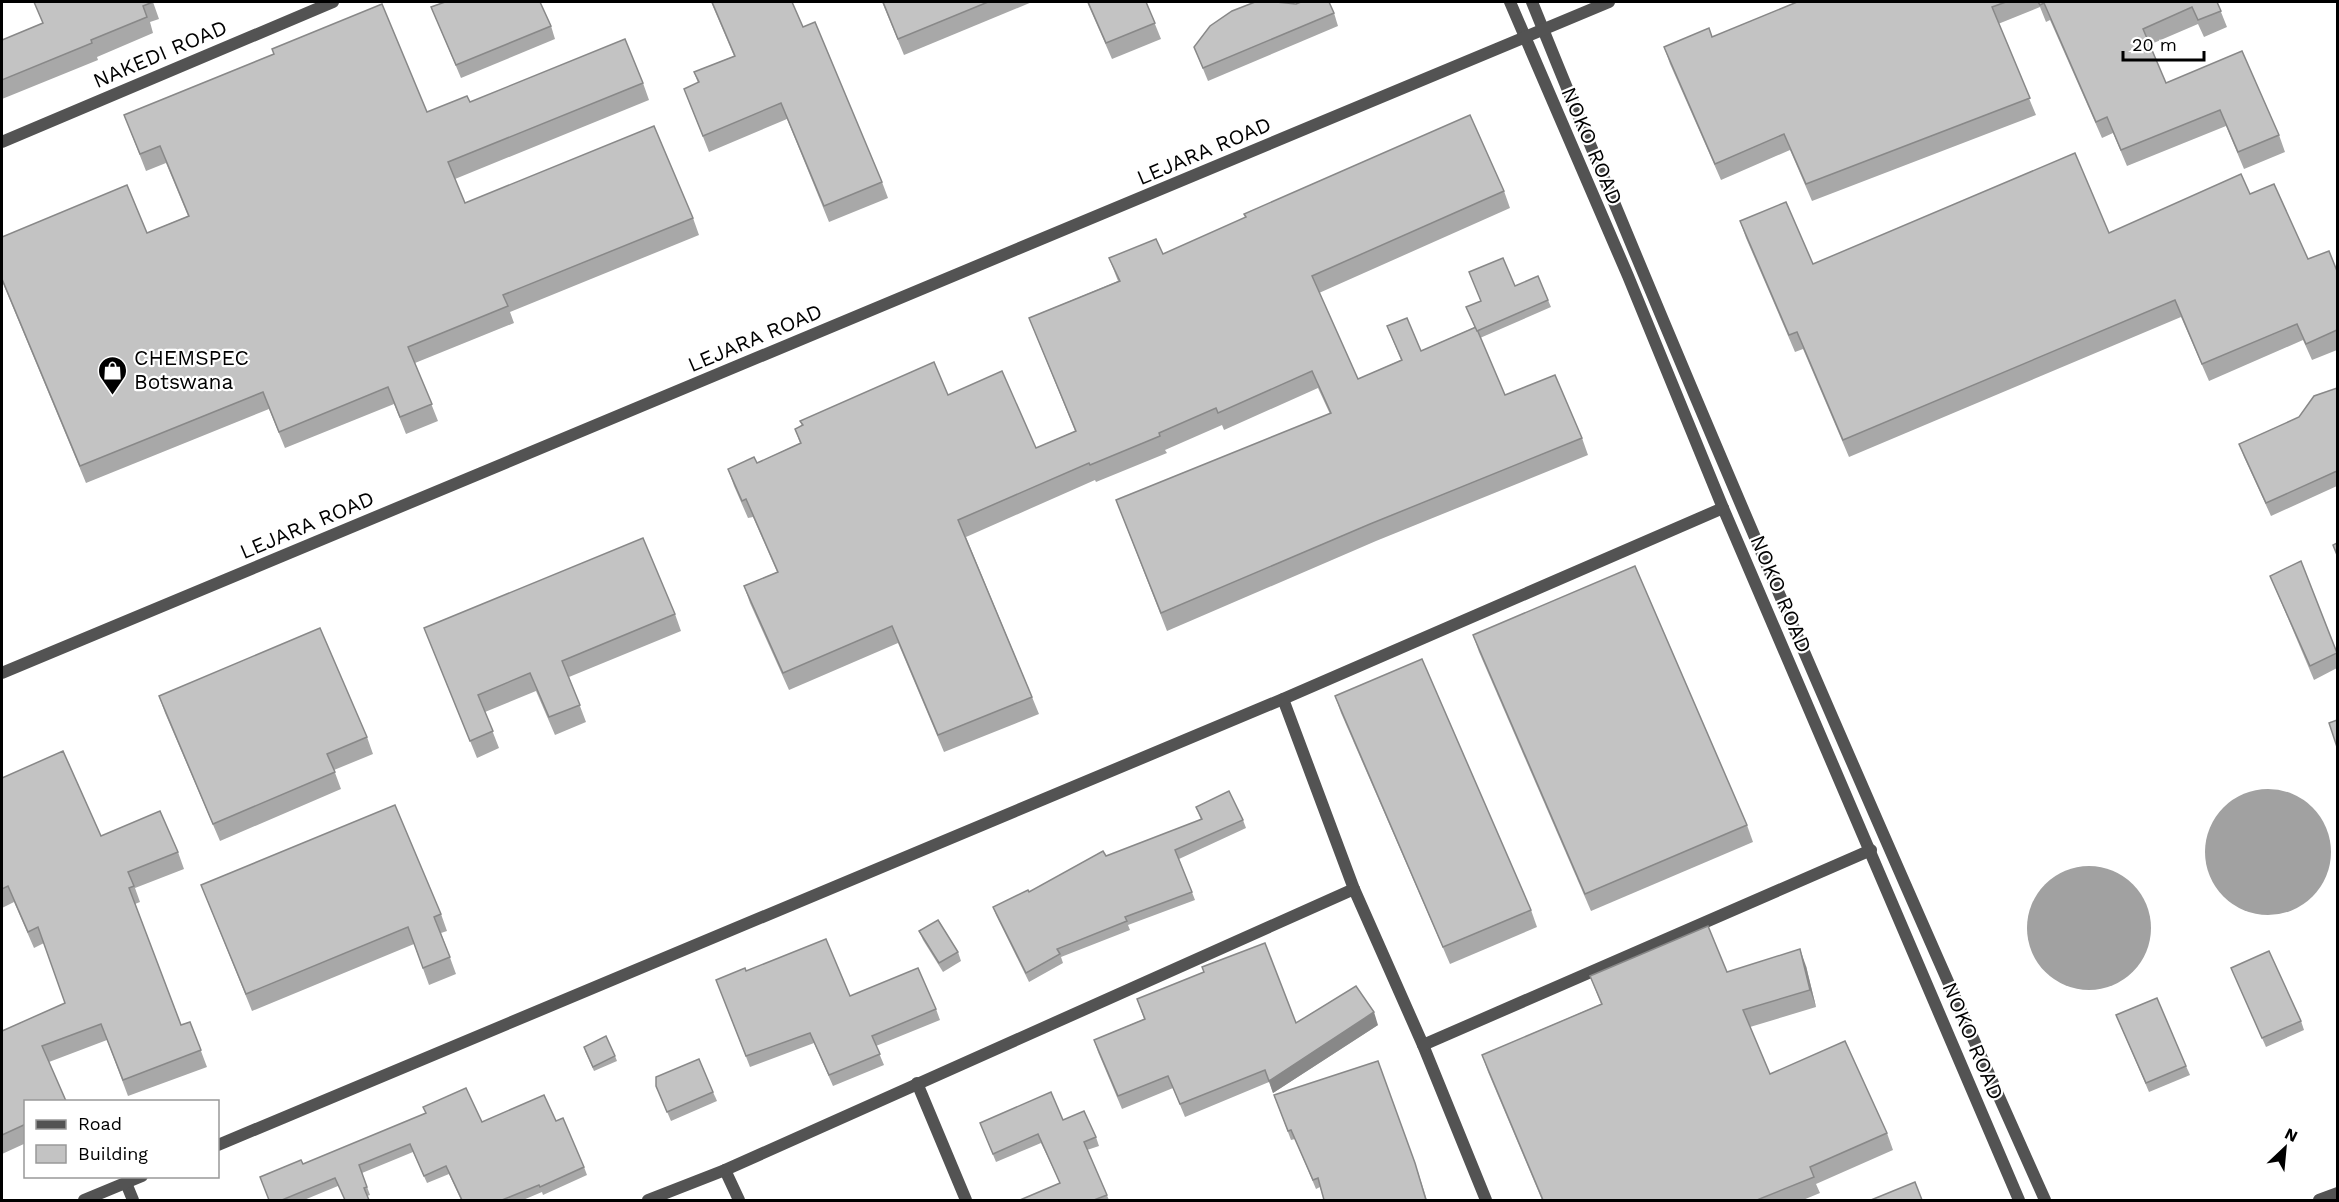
<svg xmlns="http://www.w3.org/2000/svg" width="2339" height="1202" viewBox="0 0 2339 1202" font-family="'Work Sans',sans-serif">
	<style>
		.water { fill: #a1a1a1 }
		.lines { fill: none; stroke-linecap: round; stroke-linejoin: round }
		.minor { stroke: #535353; stroke-width: 12 }
		.wall { fill: #a8a8a8 }
		.shaded-wall { fill: #888 }
		.building { fill: #c3c3c3; stroke: #888; stroke-width: 1.5 }
		.labels { text-anchor: middle; stroke-width: 4.5; stroke-linejoin: round; paint-order: stroke }
		.street-label { font-size: 21px; fill: #000; stroke: #fff }
		.poi-label { font-size: 21px; fill: #000; stroke: #fff; text-anchor: start }
	</style>
	<rect width="100%" height="100%" fill="#fff"/>
	<g class="water">
		<circle cx="2268" cy="852" r="63"/>
		<circle cx="2089" cy="928" r="62"/>
	</g>
	<g class="lines">
		<g class="minor">
			<path d="M 1510,2 L 1628,276 L 1723,508 L 2019,1200"/>
			<path d="M 1532,2 C 1695,405 1868,804 2045,1200"/>
			<path d="M 2,142 L 333,2"/>
			<path d="M 2,673 L 1609,2"/>
			<path d="M 1283,699 L 1354,889 L 1423,1045 L 1486,1200"/>
			<path d="M 1423,1045 L 1871,850"/>
			<path d="M 917,1083 L 966,1200"/>
			<path d="M 218,1145 L 1283,699 L 1723,508"/>
			<path d="M 725,1170 L 739,1200"/>
			<path d="M 126,1183 L 133,1200"/>
			<path d="M 84,1200 L 142,1176"/>
			<path d="M 648,1200 L 725,1170 L 1354,889"/>
			<path d="M 2319,1200 L 2338,1193"/>
		</g>
	</g>
	<g class="wall">
		<path d="M 34,2 L 153,2 L 159,19 L 150,22 L 153,33 L 97,57 L 98,60 L 2,99 L 2,40 L 43,23 Z"/>
		<path d="M 711,2 L 792,2 L 803,27 L 882,182 L 888,198 L 829,222 L 787,119 L 709,152 L 684,89 L 698,83 L 694,72 L 734,56 Z"/>
		<path d="M 882,2 L 1032,2 L 904,55 Z"/>
		<path d="M 1087,2 L 1146,2 L 1161,39 L 1112,59 Z"/>
		<path d="M 1797,2 L 2217,2 L 2227,27 L 2204,37 L 2198,24 L 2149,45 L 2166,83 L 2279,135 L 2285,152 L 2244,169 L 2226,126 L 2127,166 L 2113,133 L 2102,138 L 2050,20 L 2046,22 L 2040,7 L 1998,24 L 2036,115 L 1812,201 L 1790,150 L 1721,180 L 1670,64 L 1664,47 L 1712,37 Z"/>
		<path d="M 431,7 L 551,26 L 555,39 L 461,78 Z"/>
		<path d="M 1334,13 L 1338,26 L 1208,81 L 1194,47 Z"/>
		<path d="M 643,83 L 649,100 L 455,179 L 465,203 L 693,218 L 699,235 L 510,312 L 514,323 L 415,363 L 438,421 L 406,434 L 394,404 L 285,448 L 269,409 L 86,483 L 2,281 L 2,237 L 147,233 L 188,216 L 166,163 L 146,171 L 124,115 L 427,112 L 470,102 Z"/>
		<path d="M 1504,191 L 1510,208 L 1319,293 L 1358,379 L 1401,360 L 1387,326 L 1421,351 L 1475,327 L 1466,307 L 1481,301 L 1469,272 L 1515,286 L 1548,300 L 1551,307 L 1480,338 L 1505,395 L 1582,438 L 1588,455 L 1376,541 L 1167,631 L 1116,500 L 1330,414 L 1318,388 L 1224,430 L 1222,425 L 1165,450 L 1167,453 L 1096,482 L 1095,480 L 966,537 L 1032,697 L 1039,714 L 944,752 L 898,643 L 789,690 L 750,603 L 744,586 L 777,572 L 753,517 L 748,518 L 734,486 L 728,469 L 757,463 L 800,443 L 795,429 L 802,426 L 800,421 L 948,395 L 1036,448 L 1075,431 L 1029,318 L 1118,281 L 1109,258 L 1163,254 Z"/>
		<path d="M 2250,194 L 2308,259 L 2337,271 L 2337,350 L 2312,360 L 2303,340 L 2209,381 L 2181,317 L 1849,457 L 1803,349 L 1795,352 L 1746,238 L 1740,221 L 1813,264 L 2109,233 Z"/>
		<path d="M 2337,388 L 2337,486 L 2271,516 L 2244,457 L 2239,444 L 2299,417 Z"/>
		<path d="M 2301,561 L 2337,655 L 2337,668 L 2314,680 L 2270,576 Z"/>
		<path d="M 675,614 L 681,631 L 569,677 L 586,722 L 555,735 L 536,691 L 485,712 L 499,748 L 477,758 L 424,628 Z"/>
		<path d="M 1473,635 L 1747,825 L 1753,842 L 1591,911 L 1479,652 Z"/>
		<path d="M 159,696 L 367,737 L 373,754 L 334,770 L 341,789 L 220,841 L 165,713 Z"/>
		<path d="M 1335,696 L 1531,910 L 1537,927 L 1450,964 L 1341,713 Z"/>
		<path d="M 2,778 L 101,836 L 178,852 L 184,869 L 135,888 L 140,902 L 135,904 L 181,1025 L 190,1022 L 207,1067 L 128,1096 L 107,1040 L 49,1062 L 26,1101 L 26,1143 L 2,1154 L 2,1031 L 65,1003 L 44,943 L 34,948 L 14,902 L 2,908 Z"/>
		<path d="M 1196,807 L 1243,820 L 1246,828 L 1179,859 L 1195,900 L 1128,925 L 1130,930 L 1061,957 L 1063,963 L 1029,982 L 996,915 L 993,907 L 1029,892 L 1106,856 L 1201,820 Z"/>
		<path d="M 201,885 L 441,914 L 447,931 L 441,933 L 456,974 L 429,985 L 414,944 L 252,1011 Z"/>
		<path d="M 919,931 L 958,952 L 961,961 L 943,972 L 923,940 Z"/>
		<path d="M 1806,966 L 1816,1007 L 1750,1027 L 1770,1074 L 1887,1133 L 1893,1150 L 1816,1184 L 1820,1193 L 1803,1200 L 1542,1200 L 1488,1072 L 1482,1055 L 1601,1004 L 1590,976 L 1727,972 Z"/>
		<path d="M 2231,968 L 2301,1021 L 2304,1030 L 2266,1047 Z"/>
		<path d="M 746,971 L 850,996 L 936,1009 L 940,1020 L 876,1046 L 884,1065 L 833,1086 L 814,1043 L 750,1067 L 716,980 Z"/>
		<path d="M 1137,999 L 1296,1023 L 1378,1025 L 1273,1093 L 1269,1082 L 1185,1117 L 1173,1088 L 1122,1109 L 1098,1052 L 1094,1040 L 1144,1019 Z"/>
		<path d="M 2116,1015 L 2186,1066 L 2190,1075 L 2149,1092 Z"/>
		<path d="M 585,1051 L 615,1056 L 617,1061 L 594,1071 Z"/>
		<path d="M 656,1086 L 713,1092 L 717,1101 L 671,1121 Z"/>
		<path d="M 1274,1095 L 1418,1172 L 1427,1200 L 1324,1200 L 1320,1187 L 1316,1189 L 1295,1139 L 1291,1140 Z"/>
		<path d="M 423,1107 L 482,1122 L 556,1121 L 584,1167 L 587,1175 L 543,1195 L 542,1192 L 523,1200 L 461,1200 L 449,1174 L 427,1183 L 413,1152 L 362,1173 L 370,1195 L 367,1196 L 338,1186 L 304,1200 L 269,1200 L 303,1164 L 426,1114 Z"/>
		<path d="M 1063,1120 L 1096,1137 L 1099,1146 L 1087,1150 L 1109,1200 L 1020,1200 L 1060,1183 L 1041,1143 L 996,1162 L 980,1123 Z"/>
	</g>
	<g class="shaded-wall">
		<path d="M 1800,949 L 1806,966 L 1816,1007 L 1810,990 Z"/>
		<path d="M 1374,1012 L 1378,1025 L 1273,1093 L 1269,1081 Z"/>
	</g>
	<g class="building">
		<path d="M 34,2 L 153,2 L 143,6 L 147,17 L 91,40 L 92,43 L 2,80 L 2,40 L 43,23 Z"/>
		<path d="M 445,2 L 540,2 L 551,26 L 456,65 L 431,7 Z"/>
		<path d="M 712,2 L 792,2 L 803,27 L 815,22 L 882,182 L 824,206 L 781,103 L 703,136 L 684,89 L 699,82 L 694,72 L 735,56 Z"/>
		<path d="M 883,2 L 988,2 L 898,39 Z"/>
		<path d="M 1088,2 L 1146,2 L 1155,23 L 1106,43 Z"/>
		<path d="M 1255,2 L 1276,2 L 1296,4 L 1301,2 L 1329,2 L 1334,13 L 1203,68 L 1194,47 L 1210,26 L 1232,11 Z"/>
		<path d="M 1797,2 L 2006,2 L 1992,7 L 2030,98 L 1806,184 L 1784,134 L 1715,164 L 1664,47 L 1709,28 L 1712,37 Z"/>
		<path d="M 2038,2 L 2217,2 L 2221,11 L 2198,20 L 2192,7 L 2143,29 L 2166,83 L 2242,51 L 2279,135 L 2238,152 L 2220,110 L 2121,150 L 2107,117 L 2096,122 L 2044,3 L 2040,5 Z"/>
		<path d="M 382,4 L 427,112 L 467,96 L 470,102 L 625,39 L 643,83 L 448,162 L 465,203 L 654,126 L 693,218 L 503,295 L 508,306 L 408,347 L 432,404 L 400,417 L 388,387 L 279,432 L 263,392 L 80,466 L 2,279 L 2,237 L 127,185 L 147,233 L 189,216 L 160,146 L 140,154 L 124,115 L 274,54 L 272,49 Z"/>
		<path d="M 1470,115 L 1504,191 L 1312,276 L 1358,379 L 1402,360 L 1387,326 L 1407,318 L 1421,351 L 1476,327 L 1505,395 L 1555,375 L 1582,438 L 1370,524 L 1161,613 L 1116,500 L 1331,413 L 1312,371 L 1218,413 L 1216,408 L 1159,433 L 1160,436 L 1090,465 L 1089,463 L 958,520 L 1032,697 L 938,735 L 892,626 L 783,673 L 744,586 L 778,572 L 746,499 L 742,501 L 728,469 L 754,457 L 757,463 L 801,443 L 795,429 L 803,425 L 800,421 L 934,362 L 948,395 L 1002,371 L 1036,448 L 1076,431 L 1029,318 L 1120,281 L 1109,258 L 1156,239 L 1163,254 L 1246,217 L 1244,214 Z"/>
		<path d="M 2075,153 L 2109,233 L 2241,174 L 2250,194 L 2274,184 L 2308,259 L 2329,251 L 2337,271 L 2337,330 L 2306,344 L 2297,324 L 2202,364 L 2175,300 L 1843,440 L 1797,332 L 1789,335 L 1740,221 L 1786,202 L 1813,264 Z"/>
		<path d="M 1503,258 L 1515,286 L 1538,276 L 1548,300 L 1477,331 L 1466,307 L 1481,301 L 1469,272 Z"/>
		<path d="M 2337,388 L 2337,471 L 2266,503 L 2239,444 L 2299,417 L 2314,396 Z"/>
		<path d="M 643,538 L 675,614 L 562,661 L 580,705 L 549,717 L 530,673 L 478,695 L 493,731 L 470,741 L 424,628 Z"/>
		<path d="M 2337,543 L 2337,555 L 2333,545 Z"/>
		<path d="M 2301,561 L 2337,653 L 2310,666 L 2270,576 Z"/>
		<path d="M 1635,566 L 1747,825 L 1585,894 L 1473,635 Z"/>
		<path d="M 320,628 L 367,737 L 327,754 L 335,772 L 213,824 L 159,696 Z"/>
		<path d="M 1422,659 L 1531,910 L 1443,947 L 1335,696 Z"/>
		<path d="M 2337,720 L 2337,747 L 2329,723 Z"/>
		<path d="M 63,751 L 101,836 L 160,811 L 178,852 L 128,872 L 134,886 L 129,888 L 181,1025 L 190,1022 L 201,1050 L 123,1080 L 101,1024 L 42,1046 L 66,1101 L 26,1101 L 26,1124 L 2,1135 L 2,1031 L 65,1003 L 38,927 L 28,932 L 8,886 L 2,889 L 2,778 Z"/>
		<path d="M 1229,791 L 1243,820 L 1175,850 L 1192,892 L 1125,917 L 1127,921 L 1057,949 L 1060,954 L 1026,973 L 993,907 L 1028,890 L 1029,892 L 1103,851 L 1106,856 L 1202,819 L 1196,807 Z"/>
		<path d="M 395,805 L 441,914 L 434,917 L 450,957 L 423,968 L 408,927 L 246,994 L 201,885 Z"/>
		<path d="M 938,920 L 958,952 L 939,963 L 919,931 Z"/>
		<path d="M 1708,926 L 1727,972 L 1800,949 L 1810,990 L 1743,1010 L 1770,1074 L 1845,1041 L 1887,1133 L 1810,1167 L 1814,1177 L 1757,1200 L 1543,1200 L 1482,1055 L 1602,1004 L 1590,976 Z"/>
		<path d="M 826,939 L 850,996 L 918,968 L 936,1009 L 872,1036 L 880,1054 L 829,1075 L 810,1033 L 746,1056 L 716,980 L 745,968 L 746,971 Z"/>
		<path d="M 1265,943 L 1296,1023 L 1356,986 L 1374,1012 L 1269,1081 L 1265,1070 L 1180,1104 L 1168,1076 L 1118,1096 L 1094,1040 L 1145,1019 L 1137,999 L 1204,972 L 1202,967 Z"/>
		<path d="M 2269,951 L 2301,1021 L 2262,1038 L 2231,968 Z"/>
		<path d="M 2157,998 L 2186,1066 L 2146,1083 L 2116,1015 Z"/>
		<path d="M 606,1036 L 615,1056 L 593,1067 L 584,1047 Z"/>
		<path d="M 699,1059 L 713,1092 L 667,1112 L 656,1086 L 656,1077 Z"/>
		<path d="M 1378,1061 L 1415,1163 L 1426,1200 L 1324,1200 L 1318,1178 L 1313,1180 L 1291,1130 L 1288,1131 L 1274,1095 Z"/>
		<path d="M 466,1088 L 482,1122 L 544,1095 L 556,1121 L 563,1118 L 584,1167 L 540,1187 L 539,1185 L 502,1200 L 462,1200 L 446,1166 L 424,1176 L 410,1144 L 359,1165 L 367,1187 L 364,1188 L 369,1200 L 345,1200 L 335,1178 L 282,1200 L 269,1200 L 260,1177 L 301,1160 L 303,1164 L 426,1113 L 423,1107 Z"/>
		<path d="M 1051,1092 L 1063,1120 L 1084,1111 L 1096,1137 L 1084,1142 L 1107,1195 L 1094,1200 L 1020,1200 L 1060,1183 L 1038,1134 L 993,1154 L 980,1123 Z"/>
		<path d="M 1915,1182 L 1922,1200 L 1871,1200 Z"/>
	</g>
	<defs>
		<symbol id="shop-pin" viewBox="-11 -11 22 30"><path d="M0 17L-7.5 6A9.5 9.5 0 1 1 7.5 6Z" fill="#000" stroke="#fff"/><path d="M-5-2.5h2.3a2.7 3.5 0 0 1 5.4 0H5L5.5 6h-11ZM-1.5-2.5h3a1.5 2.3 0 0 0-3 0Z" fill="#fff"/></symbol>
	</defs>
	<g fill-rule="evenodd">
		<use href="#shop-pin" x="96" y="354" width="33" height="45"/>
	</g>
	<g class="labels">
		<g class="street-label">
			<text transform="translate(160 54) rotate(-23)" y="7">NAKEDI ROAD</text>
			<text transform="translate(1592 146) rotate(67)" y="7">NOKO ROAD</text>
			<text transform="translate(1204 151) rotate(-23)" y="7">LEJARA ROAD</text>
			<text transform="translate(755 338) rotate(-23)" y="7">LEJARA ROAD</text>
			<text transform="translate(307 525) rotate(-23)" y="7">LEJARA ROAD</text>
			<text transform="translate(1781 594) rotate(67)" y="7">NOKO ROAD</text>
			<text transform="translate(1973 1041) rotate(67)" y="7">NOKO ROAD</text>
		</g>
		<g class="poi-label">
			<text x="134" y="365">CHEMSPEC<tspan x="134" dy="24">Botswana</tspan></text>
		</g>
	</g>
	<rect width="2339" height="1202" fill="none" stroke="#000000" stroke-width="6"/>
	<rect x="24" y="1100" width="195" height="78" fill="#ffffff" stroke="#999999" stroke-width="1.5"/>
	<rect x="36" y="1120" width="30" height="9" fill="#535353" stroke="#999999" stroke-width="1.5"/>
	<text x="78" y="1130" font-size="18" fill="#000000">Road</text>
	<rect x="36" y="1145" width="30" height="18" fill="#c3c3c3" stroke="#999999" stroke-width="1.5"/>
	<text x="78" y="1160" font-size="18" fill="#000000">Building</text>
	<g transform="translate(2285 1148) rotate(26)" stroke="#ffffff" stroke-width="4.5" paint-order="stroke">
	<path d="M0-4.5L10 22L0 15L-10 22Z" fill="#000000"/>
	<text y="-9" font-size="16" font-weight="bold" text-anchor="middle" fill="#000000">N</text>
	</g>
	<path d="M2123 51v9h81v-9" fill="none" stroke="#000000" stroke-width="3"/>
	<text x="2132" y="51" font-size="18" fill="#000000" stroke="#ffffff" stroke-width="4.5" paint-order="stroke">20 m</text>
</svg>
